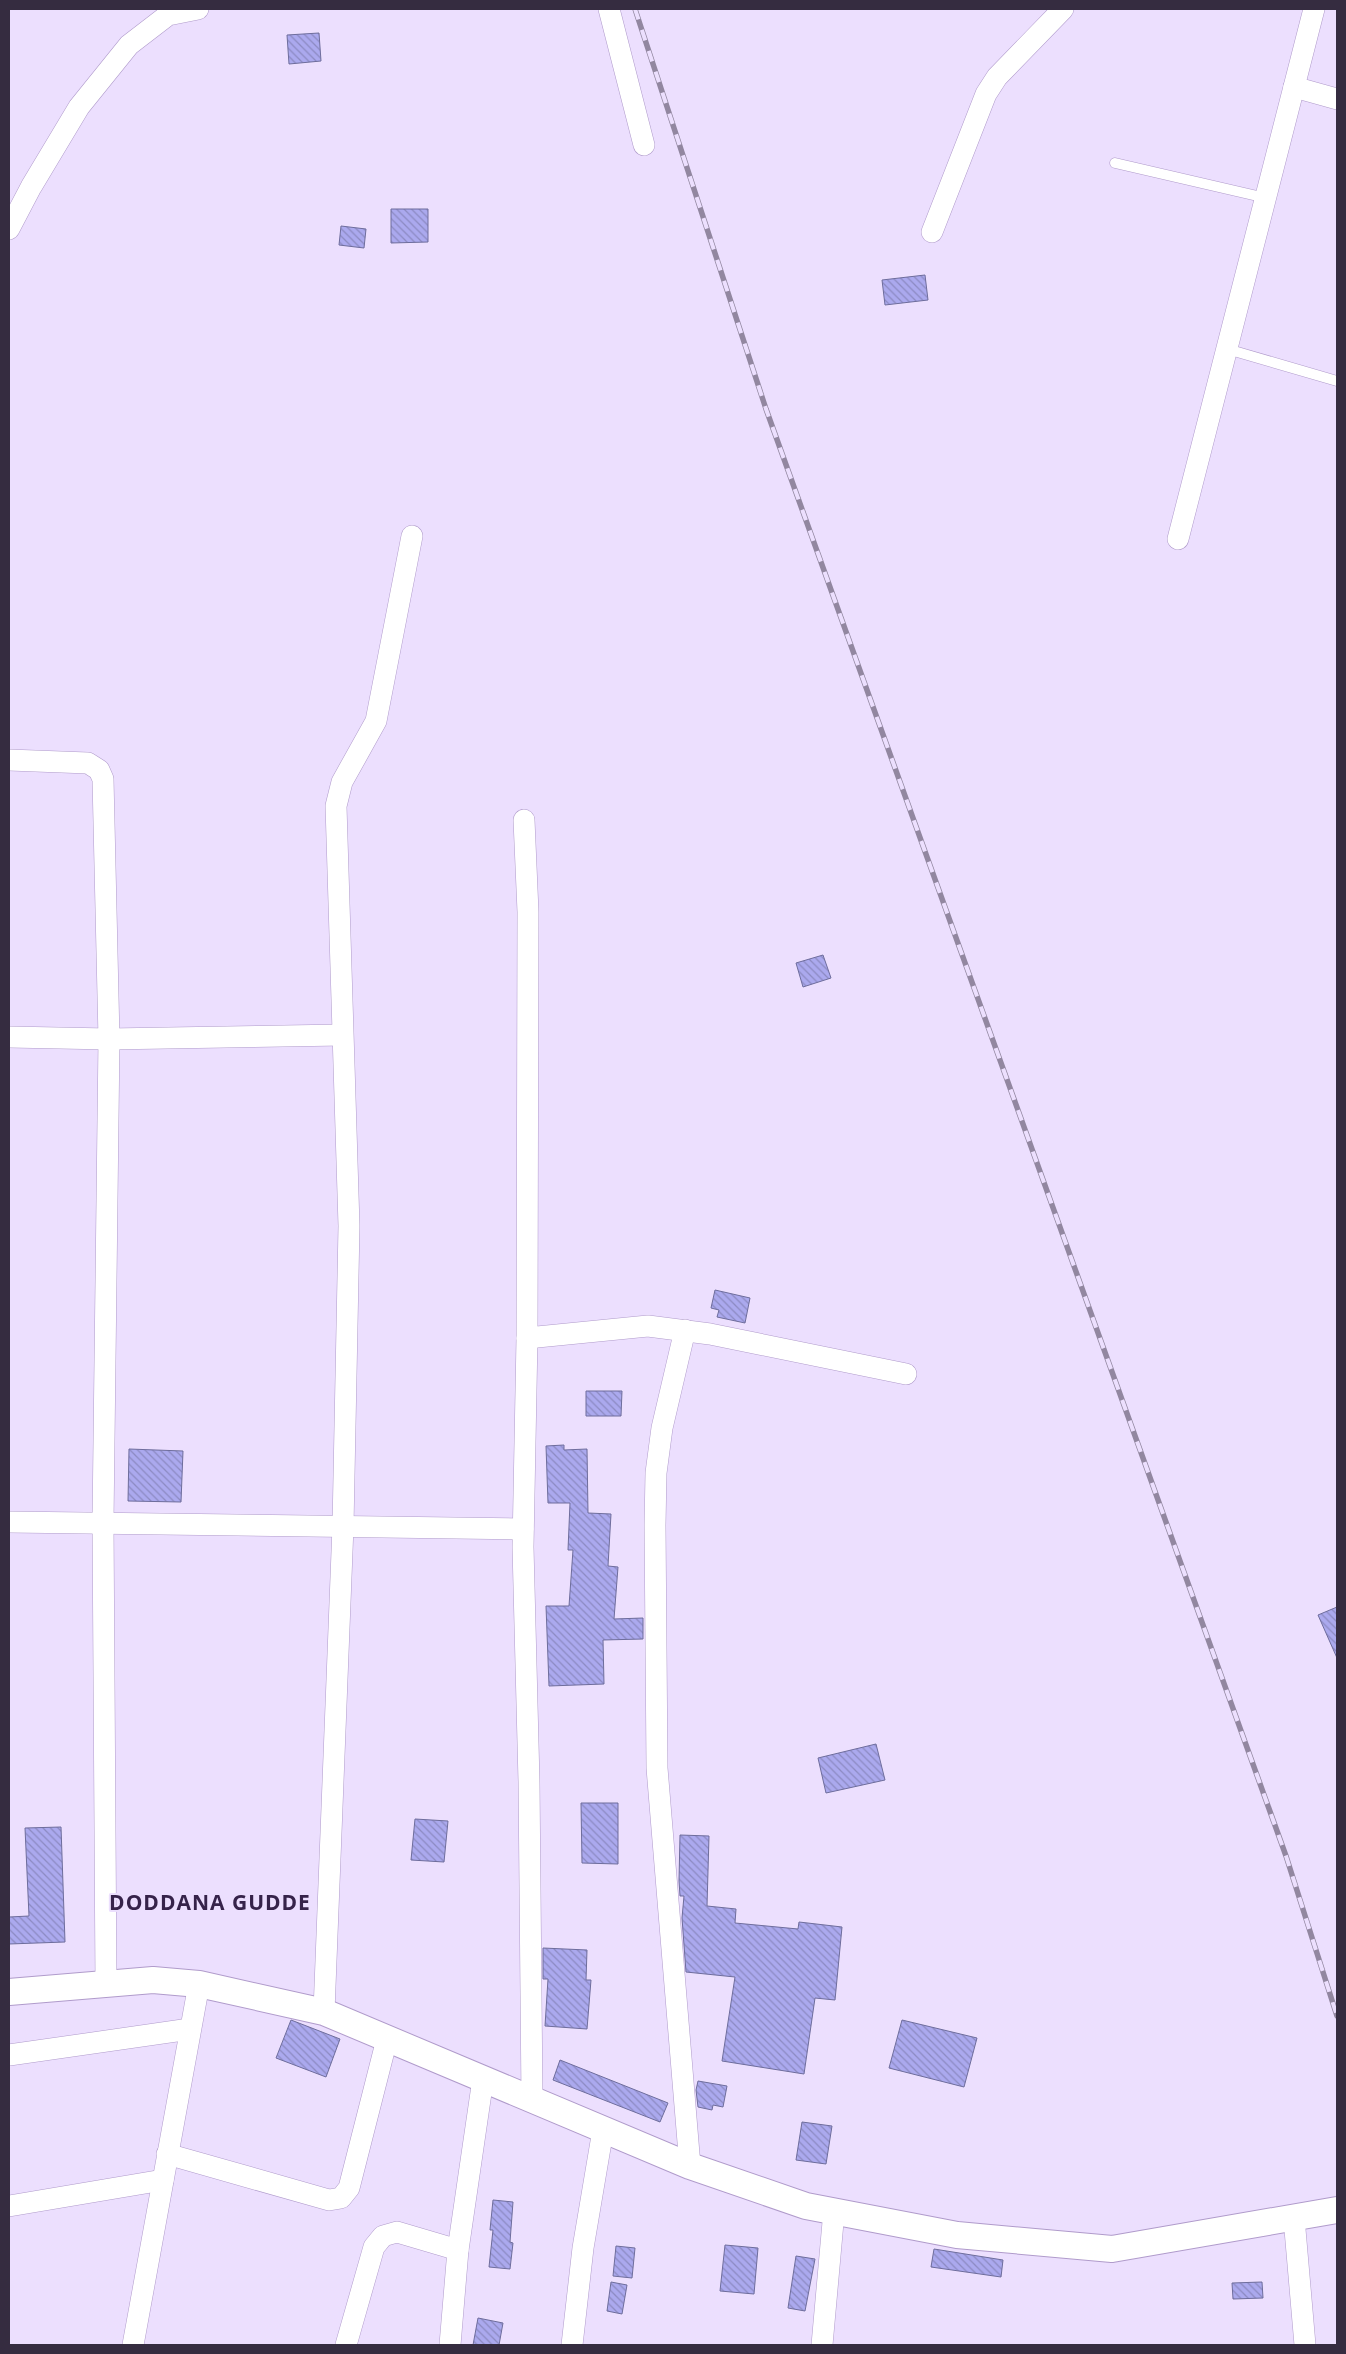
<svg xmlns="http://www.w3.org/2000/svg" width="1346" height="2354" viewBox="0 0 1346 2354" font-family="'Open Sans',sans-serif">
	<style>
		.building { fill: url(#building-back-hatch); stroke: #6e6d9c }
		.lines { fill: none; stroke-linecap: round; stroke-linejoin: round }
		.service-casing { stroke: #b09bcb; stroke-width: 11 }
		.minor-casing { stroke: #b09bcb; stroke-width: 22 }
		.tertiary-casing { stroke: #b09bcb; stroke-width: 28 }
		.service { stroke: #fff; stroke-width: 10 }
		.minor { stroke: #fff; stroke-width: 21 }
		.tertiary { stroke: #fff; stroke-width: 26 }
		.rail-casing { stroke: #9287a0; stroke-width: 5.5 }
		.rail { stroke: #ecdffe; stroke-width: 4; stroke-dasharray: 11; stroke-linecap: butt }
		.labels { text-anchor: middle; stroke-width: 4; stroke-linejoin: round; paint-order: stroke }
		.district-label { font-size: 21px; font-weight: bold; letter-spacing: 1px; fill: #36234a; stroke: #ecdffe }
	</style>
	<defs>
		<pattern id="building-back-hatch" width="6" height="6" patternUnits="userSpaceOnUse" patternTransform="scale(1.25)"><rect width="6" height="6" fill="#aba9ee"/><path d="M-1 5l2 2M0 0l6 6M5-1l2 2" fill="none" stroke="#8c8ac2"/></pattern>
	</defs>
	<rect width="100%" height="100%" fill="#ecdffe"/>
	<g class="building">
		<path d="M 319,33 L 321,61 L 289,64 L 287,35 Z"/>
		<path d="M 391,209 L 428,209 L 428,242 L 391,243 Z"/>
		<path d="M 341,226 L 366,229 L 364,248 L 339,245 Z"/>
		<path d="M 925,275 L 928,300 L 885,305 L 882,280 Z"/>
		<path d="M 823,955 L 831,978 L 803,987 L 796,963 Z"/>
		<path d="M 715,1290 L 750,1298 L 745,1323 L 717,1317 L 719,1310 L 711,1308 Z"/>
		<path d="M 586,1391 L 622,1391 L 621,1416 L 586,1416 Z"/>
		<path d="M 564,1445 L 564,1450 L 587,1449 L 588,1513 L 611,1514 L 608,1566 L 618,1567 L 614,1619 L 643,1618 L 643,1639 L 603,1640 L 604,1684 L 549,1686 L 546,1606 L 569,1606 L 573,1550 L 568,1550 L 570,1503 L 548,1503 L 546,1446 Z"/>
		<path d="M 129,1449 L 183,1451 L 181,1502 L 128,1501 Z"/>
		<path d="M 1337,1607 L 1337,1658 L 1318,1615 Z"/>
		<path d="M 876,1744 L 885,1780 L 826,1793 L 818,1758 Z"/>
		<path d="M 581,1803 L 618,1803 L 618,1864 L 582,1863 Z"/>
		<path d="M 415,1819 L 448,1821 L 444,1862 L 411,1860 Z"/>
		<path d="M 61,1827 L 65,1942 L 9,1944 L 9,1917 L 29,1916 L 25,1828 Z"/>
		<path d="M 680,1835 L 709,1836 L 707,1906 L 736,1909 L 735,1923 L 798,1929 L 799,1922 L 842,1927 L 835,2000 L 815,1998 L 804,2074 L 722,2061 L 735,1977 L 686,1972 L 682,1918 L 684,1896 L 680,1896 L 679,1881 Z"/>
		<path d="M 543,1948 L 587,1950 L 586,1980 L 591,1980 L 587,2029 L 545,2026 L 548,1979 L 543,1979 Z"/>
		<path d="M 291,2020 L 340,2039 L 326,2077 L 276,2058 Z"/>
		<path d="M 902,2020 L 977,2038 L 964,2087 L 889,2068 Z"/>
		<path d="M 560,2060 L 668,2103 L 660,2122 L 553,2080 Z"/>
		<path d="M 698,2081 L 727,2086 L 723,2107 L 713,2105 L 712,2110 L 698,2107 L 696,2090 Z"/>
		<path d="M 802,2122 L 832,2126 L 826,2164 L 796,2160 Z"/>
		<path d="M 493,2200 L 513,2202 L 510,2242 L 513,2243 L 510,2269 L 489,2267 L 493,2230 L 490,2230 Z"/>
		<path d="M 725,2245 L 758,2248 L 754,2294 L 720,2291 Z"/>
		<path d="M 616,2246 L 635,2248 L 632,2278 L 613,2276 Z"/>
		<path d="M 934,2249 L 1003,2260 L 1001,2277 L 931,2267 Z"/>
		<path d="M 796,2256 L 815,2259 L 805,2311 L 788,2308 Z"/>
		<path d="M 611,2282 L 627,2285 L 622,2314 L 607,2311 Z"/>
		<path d="M 1262,2282 L 1263,2298 L 1233,2299 L 1232,2283 Z"/>
		<path d="M 478,2318 L 503,2323 L 499,2345 L 473,2345 Z"/>
	</g>
	<g class="lines">
		<defs>
			<g id="service">
				<path d="M 1115,163 L 1266,198"/>
				<path d="M 1227,349 L 1337,381"/>
			</g>
			<g id="minor">
				<path d="M 609,9 L 644,145"/>
				<path d="M 1294,87 L 1337,99"/>
				<path d="M 9,229 L 31,187 L 79,107 L 129,45 L 168,15 L 198,9"/>
				<path d="M 932,232 L 986,94 L 997,77 L 1063,9"/>
				<path d="M 1178,539 L 1314,9"/>
				<path d="M 9,760 L 88,763 L 99,770 L 103,779 L 109,1039 L 103,1522 L 106,1984"/>
				<path d="M 524,820 L 528,912 L 527,1338 L 523,1547 L 529,1782 L 532,2099"/>
				<path d="M 9,1037 L 109,1039 L 342,1035"/>
				<path d="M 685,1330 L 662,1428 L 656,1473 L 655,1525 L 657,1768 L 690,2166"/>
				<path d="M 527,1338 L 648,1326 L 710,1334 L 906,1374"/>
				<path d="M 9,1522 L 523,1529"/>
				<path d="M 324,2012 L 343,1526 L 349,1226 L 336,806 L 342,782 L 376,721 L 412,536"/>
				<path d="M 9,2055 L 190,2029"/>
				<path d="M 167,2154 L 329,2200 L 341,2198 L 349,2188 L 387,2039"/>
				<path d="M 9,2206 L 163,2180"/>
				<path d="M 1294,2218 L 1305,2345"/>
				<path d="M 133,2345 L 199,1984"/>
				<path d="M 346,2345 L 374,2247 L 383,2236 L 397,2232 L 458,2250"/>
				<path d="M 450,2345 L 458,2250 L 483,2079"/>
				<path d="M 572,2345 L 583,2248 L 603,2130"/>
				<path d="M 822,2345 L 834,2211"/>
			</g>
			<path id="tertiary" d="M 9,1992 L 153,1980 L 199,1984 L 324,2012 L 690,2166 L 806,2206 L 957,2235 L 1112,2249 L 1337,2210"/>
		</defs>
		<use href="#service" class="service-casing"/>
		<use href="#minor" class="minor-casing"/>
		<use href="#tertiary" class="tertiary-casing"/>
		<use href="#service" class="service"/>
		<use href="#minor" class="minor"/>
		<use href="#tertiary" class="tertiary"/>
		<defs>
			<path id="rail" d="M 635,9 L 766,409 L 1286,1856 L 1337,2016"/>
		</defs>
		<use href="#rail" class="rail-casing"/>
		<use href="#rail" class="rail"/>
	</g>
	<g class="labels">
		<g class="district-label">
			<text x="210" y="1910">DODDANA GUDDE</text>
		</g>
	</g>
	<rect width="1346" height="2354" fill="none" stroke="#352c40" stroke-width="20"/>
</svg>
